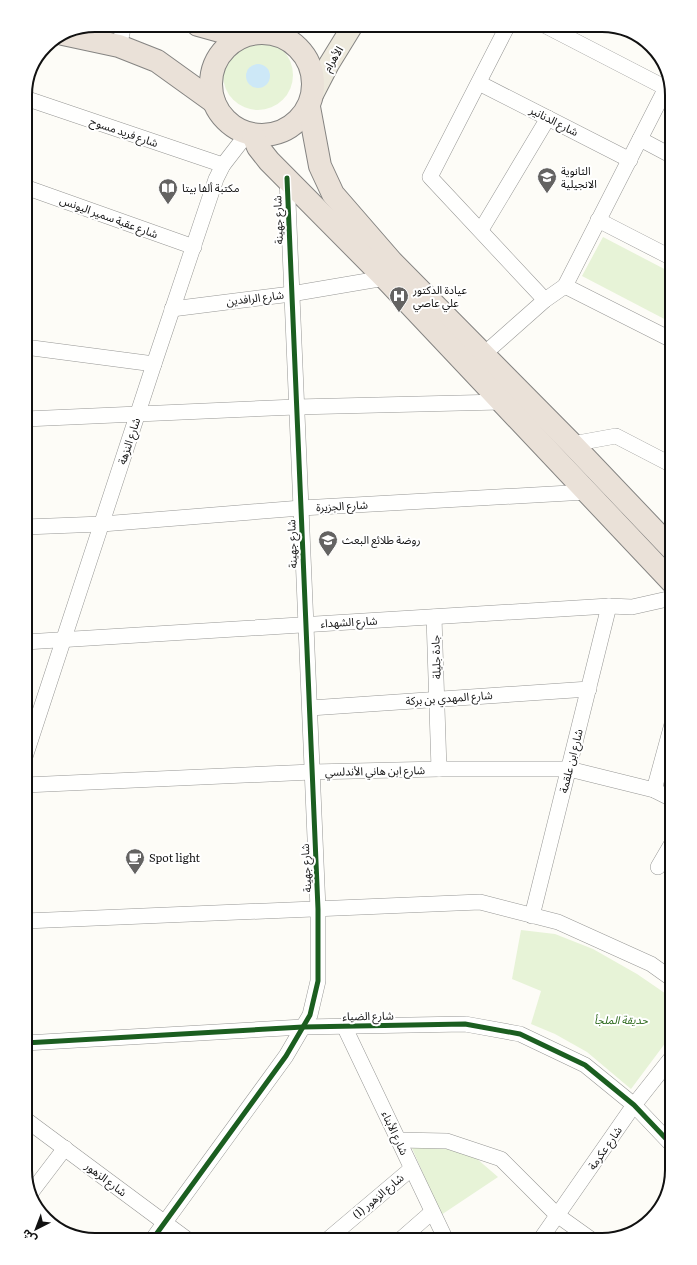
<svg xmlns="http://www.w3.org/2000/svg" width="697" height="1265" viewBox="0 0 697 1265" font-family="Literata,'Noto Sans Arabic',serif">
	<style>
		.green { fill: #e7f3d7 }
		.water { fill: #cde8f7 }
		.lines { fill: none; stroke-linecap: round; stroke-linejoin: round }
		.minor-casing { stroke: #979795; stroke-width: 16 }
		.major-casing { stroke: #858482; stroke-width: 22 }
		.highway-casing { stroke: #858482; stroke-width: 24 }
		.minor { stroke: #fffffe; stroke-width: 15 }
		.major { stroke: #ede9dc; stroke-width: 20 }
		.highway { stroke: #eae1d8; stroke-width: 22 }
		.cycleway-casing { stroke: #fff; stroke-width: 8 }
		.cycleway { stroke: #1b5e20; stroke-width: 5 }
		.labels { text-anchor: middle; stroke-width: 4; stroke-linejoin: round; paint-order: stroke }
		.street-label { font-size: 11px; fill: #111; stroke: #fff }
		.poi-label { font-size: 11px; fill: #111; stroke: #fff; text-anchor: start }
		.park-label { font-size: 11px; font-style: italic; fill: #2f6b1f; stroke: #fff }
		.rim { fill: none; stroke: #111; stroke-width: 2 }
	</style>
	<rect width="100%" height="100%" fill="#fdfcf7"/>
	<g class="green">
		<circle cx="258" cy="75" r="35"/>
		<path d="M 603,237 L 672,273 L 672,323 L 582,276 Z"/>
		<path d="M 521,930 L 555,934 L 593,949 L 637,974 L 672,998 L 672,1034 L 631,1089 L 587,1052 L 555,1034 L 531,1024 L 541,991 L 512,979 Z"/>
		<path d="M 412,1148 L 446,1148 L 476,1158 L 498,1177 L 441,1215 Z"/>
	</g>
	<circle class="water" cx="258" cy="76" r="12"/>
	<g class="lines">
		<defs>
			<g id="minor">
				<path d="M 508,25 L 430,177 L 545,300"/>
				<path d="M 544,25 L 666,88"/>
				<path d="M 119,46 L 124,25"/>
				<path d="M 479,83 L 630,160"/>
				<path d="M 25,98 L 223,165"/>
				<path d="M 640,139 L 672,156"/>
				<path d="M 25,187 L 194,247"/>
				<path d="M 598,220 L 672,258"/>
				<path d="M 481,230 L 548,118"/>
				<path d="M 565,286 L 669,82"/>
				<path d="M 172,309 L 291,294 L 385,278"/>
				<path d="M 25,347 L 154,364"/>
				<path d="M 484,354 L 545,300 L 565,286 L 672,340"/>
				<path d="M 25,419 L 296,407 L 501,402"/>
				<path d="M 572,444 L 616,436 L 672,465"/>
				<path d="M 25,527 L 102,524 L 301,508 L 587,492"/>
				<path d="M 434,617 L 439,769"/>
				<path d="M 25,642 L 609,606 L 632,607 L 672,598"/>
				<path d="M 310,708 L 589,689"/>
				<path d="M 25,757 L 154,364 L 216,179 L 223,165 L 247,134"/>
				<path d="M 25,785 L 312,772 L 439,769 L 569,769 L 654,790 L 672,799"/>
				<path d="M 654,790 L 672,724"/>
				<path d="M 658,867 L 672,843"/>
				<path d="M 532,916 L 609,606"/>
				<path d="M 25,921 L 480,902 L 558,922 L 651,964 L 672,979"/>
				<path d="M 344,1026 L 446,1240"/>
				<path d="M 25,1043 L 303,1027 L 465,1024 L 520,1034 L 585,1065 L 634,1105 L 672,1145"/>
				<path d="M 25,1119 L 188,1240"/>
				<path d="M 398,1140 L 447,1141 L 501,1159 L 557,1215 L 592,1240"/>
				<path d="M 30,1194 L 65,1148"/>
				<path d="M 152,1240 L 286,1056 L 310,1015 L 318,981 L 318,909 L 287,178"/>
				<path d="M 327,1240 L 411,1169"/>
				<path d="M 400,1240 L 432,1212"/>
				<path d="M 540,1240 L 634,1105 L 672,1057"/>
			</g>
			<g id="major">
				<path d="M 265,32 L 271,25"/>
				<path d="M 314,93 L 329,64 L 353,25"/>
			</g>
			<g id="highway">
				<path d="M 198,25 L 241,37"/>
				<circle cx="262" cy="84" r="51"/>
				<path d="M 63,34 L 119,46 L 157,61 L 214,102"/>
				<path d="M 309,107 L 320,166 L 333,194 L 392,262 L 572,444 L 672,549"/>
				<path d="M 253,135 L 258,147 L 269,161 L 385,278 L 672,582"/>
			</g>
		</defs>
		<use href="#minor" class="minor-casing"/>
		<use href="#major" class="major-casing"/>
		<use href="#highway" class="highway-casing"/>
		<use href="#minor" class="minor"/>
		<use href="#major" class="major"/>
		<use href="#highway" class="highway"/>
		<defs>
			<g id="cycleway">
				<path d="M 25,1043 L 303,1027 L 465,1024 L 520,1034 L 585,1065 L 634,1105 L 672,1145"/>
				<path d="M 152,1240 L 286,1056 L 310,1015 L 318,981 L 318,909 L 287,178"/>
			</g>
		</defs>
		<use href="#cycleway" class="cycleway-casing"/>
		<use href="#cycleway" class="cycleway"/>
	</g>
	<defs>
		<symbol id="school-pin" viewBox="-11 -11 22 30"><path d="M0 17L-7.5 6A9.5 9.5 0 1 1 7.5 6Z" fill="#646362" stroke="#fff"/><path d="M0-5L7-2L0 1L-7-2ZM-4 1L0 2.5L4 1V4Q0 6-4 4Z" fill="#fff"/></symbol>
		<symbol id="library-pin" viewBox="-11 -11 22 30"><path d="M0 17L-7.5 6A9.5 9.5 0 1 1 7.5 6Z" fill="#646362" stroke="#fff"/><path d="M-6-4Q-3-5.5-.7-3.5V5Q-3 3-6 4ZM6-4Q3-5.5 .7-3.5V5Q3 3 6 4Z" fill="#fff"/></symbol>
		<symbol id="hospital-pin" viewBox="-11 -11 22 30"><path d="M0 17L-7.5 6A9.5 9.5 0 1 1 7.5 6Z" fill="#646362" stroke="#fff"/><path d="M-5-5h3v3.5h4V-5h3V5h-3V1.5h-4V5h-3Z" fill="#fff"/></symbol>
		<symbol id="cafe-pin" viewBox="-11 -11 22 30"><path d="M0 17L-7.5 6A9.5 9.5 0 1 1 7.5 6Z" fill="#646362" stroke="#fff"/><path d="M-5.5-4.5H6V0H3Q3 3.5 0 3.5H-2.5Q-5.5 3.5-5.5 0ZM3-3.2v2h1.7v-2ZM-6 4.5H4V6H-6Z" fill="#fff"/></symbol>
	</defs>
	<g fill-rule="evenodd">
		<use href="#school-pin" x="536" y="166" width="22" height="30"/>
		<use href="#library-pin" x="157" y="177" width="22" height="30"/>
		<use href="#hospital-pin" x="388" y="285" width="22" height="30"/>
		<use href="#school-pin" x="317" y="529" width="22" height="30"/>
		<use href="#cafe-pin" x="124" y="847" width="22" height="30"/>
	</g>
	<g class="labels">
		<g class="street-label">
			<text transform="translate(333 59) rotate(-59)" y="4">الأهرام</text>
			<text transform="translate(554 121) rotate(27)" y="4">شارع الدنانير</text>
			<text transform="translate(124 132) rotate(19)" y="4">شارع فريد مسوح</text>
			<text transform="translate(109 217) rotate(20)" y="4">شارع عقبة سمير اليونس</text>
			<text transform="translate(278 220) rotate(-92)" y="4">شارع جهينة</text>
			<text transform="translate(255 298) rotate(-7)" y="4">شارع الرافدين</text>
			<text transform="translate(129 441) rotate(-72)" y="4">شارع النزهة</text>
			<text transform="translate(342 506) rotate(-3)" y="4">شارع الجزيرة</text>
			<text transform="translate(292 544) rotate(-92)" y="4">شارع جهينة</text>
			<text transform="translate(349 622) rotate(-3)" y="4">شارع الشهداء</text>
			<text transform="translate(436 657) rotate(-92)" y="4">جادة جليلة</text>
			<text transform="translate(449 698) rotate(-4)" y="4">شارع المهدي بن بركة</text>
			<text transform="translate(571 761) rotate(-76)" y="4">شارع ابن علقمة</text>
			<text transform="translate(375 771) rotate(-1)" y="4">شارع ابن هاني الأندلسي</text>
			<text transform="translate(306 868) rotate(-93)" y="4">شارع جهينة</text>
			<text transform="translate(368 1016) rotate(-1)" y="4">شارع الضياء</text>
			<text transform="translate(395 1133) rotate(65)" y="4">شارع الأبناء</text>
			<text transform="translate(605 1148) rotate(-55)" y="4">شارع عكرمة</text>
			<text transform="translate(106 1179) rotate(37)" y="4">شارع الزهور</text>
			<text transform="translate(378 1196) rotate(-40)" y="4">شارع الزهور (1)</text>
		</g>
		<g class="poi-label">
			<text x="561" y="175">الثانوية<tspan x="561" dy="13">الانجيلية</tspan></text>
			<text x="182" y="192">مكتبة ألفا بيتا</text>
			<text x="413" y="294">عيادة الدكتور<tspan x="413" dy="13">علي عاصي</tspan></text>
			<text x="342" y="544">روضة طلائع البعث</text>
			<text x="149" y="862">Spot light</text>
		</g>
		<g class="park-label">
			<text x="621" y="1024">حديقة الملجأ</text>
		</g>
	</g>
	<path d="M0 0H697V1265H0ZM95 32H602A63 63 0 0 1 665 95V1170A63 63 0 0 1 602 1233H95A63 63 0 0 1 32 1170V95A63 63 0 0 1 95 32Z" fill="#fff" fill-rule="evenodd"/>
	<path class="rim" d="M95 32H602A63 63 0 0 1 665 95V1170A63 63 0 0 1 602 1233H95A63 63 0 0 1 32 1170V95A63 63 0 0 1 95 32Z"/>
	<g transform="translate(36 1229) rotate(222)" stroke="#ffffff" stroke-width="3" paint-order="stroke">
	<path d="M0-3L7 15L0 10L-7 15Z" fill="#111111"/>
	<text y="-6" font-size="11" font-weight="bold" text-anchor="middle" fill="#111111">ش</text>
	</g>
</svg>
